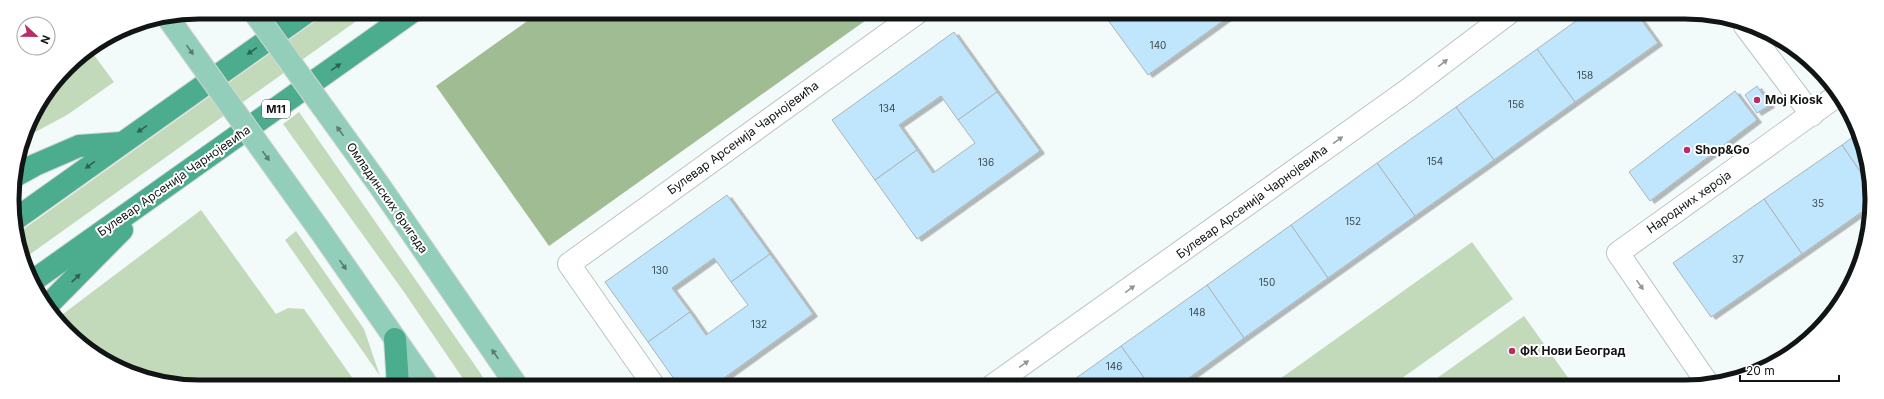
<svg xmlns="http://www.w3.org/2000/svg" width="1884" height="399" viewBox="0 0 1884 399" font-family="Inter,sans-serif">
	<style>
		.green { fill: #c3daba }
		.forest { fill: #9fbc93 }
		.building { fill: #bfe6fd; stroke: #adb3b7; filter: url(#shadow) }
		.lines { fill: none; stroke-linecap: round; stroke-linejoin: round }
		.minor-casing { stroke: #bcc3c4; stroke-width: 24 }
		.major-casing { stroke: #d4d5d5; stroke-width: 24 }
		.highway-casing { stroke: #d4d5d5; stroke-width: 24 }
		.minor { stroke: #fff; stroke-width: 22 }
		.major { stroke: #93cebb; stroke-width: 22 }
		.highway { stroke: #4bad8d; stroke-width: 22 }
		.major-bridge-casing { stroke: #d4d5d5; stroke-width: 24; stroke-linecap: butt }
		.major-bridge { stroke: #93cebb; stroke-width: 22 }
		.oneway { fill: #597b70 }
		.oneway2 { fill: #2e6151 }
		.oneway3 { fill: #949696 }
		.poi-dot { fill: #b92d64; stroke: #fff; stroke-width: 1.5 }
		.labels { text-anchor: middle; stroke-width: 4; stroke-linejoin: round; paint-order: stroke }
		.number-label { font-size: 10px; fill: #3d494f }
		.shield { fill: #fff; stroke: #595b5b; stroke-width: 1 }
		.shield-label { font-size: 11px; font-weight: bold; fill: #121515 }
		.poi-label { font-size: 12px; font-weight: bold; fill: #121515; stroke: #fff; text-anchor: start }
		.street-label { font-size: 12px; fill: #121515; stroke: #fff }
		.rim { fill: none; stroke: #121515; stroke-width: 5 }
	</style>
	<defs>
		<filter id="shadow"><feDropShadow dx="4.5" dy="2.5" stdDeviation="0" flood-color="#0004"/></filter>
	</defs>
	<rect width="100%" height="100%" fill="#f2fafa"/>
	<g class="green">
		<path d="M 328,12 L 369,12 L 22,260 L 18,233 Z"/>
		<path d="M 91,51 L 114,82 L 67,115 L 24,138 L 26,128 L 67,67 Z"/>
		<path d="M 299,112 L 481,374 L 487,386 L 468,386 L 404,292 L 283,124 Z"/>
		<path d="M 201,210 L 276,314 L 288,308 L 304,309 L 358,386 L 175,385 L 116,368 L 58,323 L 57,320 L 63,314 Z"/>
		<path d="M 296,231 L 364,329 L 380,376 L 285,240 Z"/>
		<path d="M 1472,242 L 1513,299 L 1391,386 L 1270,386 Z"/>
		<path d="M 1524,316 L 1574,386 L 1426,386 Z"/>
	</g>
	<path class="forest" d="M 540,12 L 876,13 L 549,246 L 436,86 Z"/>
	<g class="building">
		<path d="M 1109,13 L 1234,13 L 1148,75 L 1105,16 Z"/>
		<path d="M 1587,13 L 1637,14 L 1658,43 L 1575,102 L 1537,49 Z"/>
		<path d="M 954,32 L 997,92 L 958,120 L 941,96 L 899,125 L 917,150 L 875,180 L 832,120 Z"/>
		<path d="M 1537,49 L 1575,102 L 1494,160 L 1456,107 Z"/>
		<path d="M 1757,86 L 1770,105 L 1757,113 L 1745,95 Z"/>
		<path d="M 1735,91 L 1757,120 L 1650,201 L 1629,172 Z"/>
		<path d="M 997,92 L 1040,151 L 917,239 L 875,180 L 917,150 L 933,173 L 975,143 L 958,120 Z"/>
		<path d="M 1456,107 L 1494,160 L 1415,216 L 1377,163 Z"/>
		<path d="M 1857,134 L 1866,151 L 1868,183 L 1842,145 Z"/>
		<path d="M 1842,145 L 1868,183 L 1869,207 L 1802,254 L 1764,199 Z"/>
		<path d="M 1377,163 L 1415,216 L 1328,278 L 1291,225 Z"/>
		<path d="M 727,195 L 770,254 L 731,282 L 714,258 L 672,288 L 690,312 L 648,342 L 605,282 Z"/>
		<path d="M 1764,199 L 1802,254 L 1711,317 L 1673,263 Z"/>
		<path d="M 1291,225 L 1328,278 L 1244,338 L 1207,285 Z"/>
		<path d="M 770,254 L 813,314 L 713,386 L 679,386 L 648,342 L 690,312 L 706,335 L 748,305 L 731,282 Z"/>
		<path d="M 1207,285 L 1244,338 L 1178,386 L 1150,386 L 1121,346 Z"/>
		<path d="M 1121,346 L 1150,386 L 1065,386 Z"/>
	</g>
	<g class="lines">
		<defs>
			<g id="minor">
				<path d="M 1745,26 L 1812,115"/>
				<path d="M 1708,384 L 1618,253 L 1838,95"/>
				<path d="M 654,386 L 569,264 L 917,13"/>
				<path d="M 992,386 L 1405,92 L 1509,13"/>
			</g>
			<g id="major">
				<path d="M 379,185 L 517,386"/>
				<path d="M 321,232 L 428,386"/>
			</g>
			<g id="highway">
				<path d="M 15,176 L 35,165 L 79,146 L 121,143"/>
				<path d="M 17,218 L 307,12"/>
				<path d="M 34,280 L 412,12"/>
				<path d="M 48,305 L 122,230"/>
				<path d="M 395,339 L 398,386"/>
			</g>
		</defs>
		<use href="#minor" class="minor-casing"/>
		<use href="#major" class="major-casing"/>
		<use href="#highway" class="highway-casing"/>
		<use href="#minor" class="minor"/>
		<use href="#major" class="major"/>
		<use href="#highway" class="highway"/>
		<defs>
			<g id="major-bridge">
				<path d="M 254,12 L 379,185"/>
				<path d="M 168,18 L 321,232"/>
			</g>
		</defs>
		<use href="#major-bridge" class="major-bridge-casing"/>
		<use href="#major-bridge" class="major-bridge"/>
	</g>
	<defs><path id="oneway-solid" d="M-6-.8H1V-3.2L6.5 0L1 3.2V.8H-6Z"/></defs>
	<g class="oneway">
		<use href="#oneway-solid" transform="translate(190 50) rotate(54)"/>
		<use href="#oneway-solid" transform="translate(340 131) rotate(-126)"/>
		<use href="#oneway-solid" transform="translate(266 156) rotate(54)"/>
		<use href="#oneway-solid" transform="translate(343 265) rotate(55)"/>
		<use href="#oneway-solid" transform="translate(495 354) rotate(-125)"/>
	</g>
	<g class="oneway2">
		<use href="#oneway-solid" transform="translate(252 51) rotate(145)"/>
		<use href="#oneway-solid" transform="translate(336 67) rotate(-35)"/>
		<use href="#oneway-solid" transform="translate(142 129) rotate(146)"/>
		<use href="#oneway-solid" transform="translate(90 165) rotate(144)"/>
		<use href="#oneway-solid" transform="translate(76 278) rotate(-44)"/>
	</g>
	<g class="oneway3">
		<use href="#oneway-solid" transform="translate(1443 63) rotate(-37)"/>
		<use href="#oneway-solid" transform="translate(1338 140) rotate(-36)"/>
		<use href="#oneway-solid" transform="translate(1640 285) rotate(55)"/>
		<use href="#oneway-solid" transform="translate(1130 289) rotate(-36)"/>
		<use href="#oneway-solid" transform="translate(1024 364) rotate(-35)"/>
	</g>
	<g class="poi-dot">
		<circle cx="1757" cy="100" r="4"/>
		<circle cx="1687" cy="150" r="4"/>
		<circle cx="1512" cy="351" r="4"/>
	</g>
	<g class="labels">
		<g class="number-label">
			<text x="1158" y="49">140</text>
			<text x="1585" y="79">158</text>
			<text x="1516" y="108">156</text>
			<text x="887" y="112">134</text>
			<text x="1435" y="165">154</text>
			<text x="986" y="166">136</text>
			<text x="1818" y="207">35</text>
			<text x="1353" y="225">152</text>
			<text x="1738" y="263">37</text>
			<text x="660" y="274">130</text>
			<text x="1267" y="286">150</text>
			<text x="1197" y="316">148</text>
			<text x="759" y="328">132</text>
			<text x="1114" y="370">146</text>
		</g>
		<rect class="shield" x="262" y="100" width="28" height="18" rx="3"/>
		<g class="shield-label">
			<text x="276" y="113">M11</text>
		</g>
		<g class="poi-label">
			<text x="1765" y="104">Moj Kiosk</text>
			<text x="1695" y="154">Shop&amp;Go</text>
			<text x="1520" y="355">ФК Нови Београд</text>
		</g>
		<g class="street-label">
			<text transform="translate(743 138) rotate(-36)" y="4">Булевар Арсенија Чарнојевића</text>
			<text transform="translate(174 181) rotate(-35)" y="4">Булевар Арсенија Чарнојевића</text>
			<text transform="translate(387 198) rotate(55)" y="4">Омладинских бригада</text>
			<text transform="translate(1252 202) rotate(-36)" y="4">Булевар Арсенија Чарнојевића</text>
			<text transform="translate(1689 202) rotate(-35)" y="4">Народних хероја</text>
		</g>
	</g>
	<path d="M0 0H1884V399H0ZM199 19H1685A180 180 0 0 1 1865 199V200A180 180 0 0 1 1685 380H199A180 180 0 0 1 19 200V199A180 180 0 0 1 199 19Z" fill="#fff" fill-rule="evenodd"/>
	<path class="rim" d="M199 19H1685A180 180 0 0 1 1865 199V200A180 180 0 0 1 1685 380H199A180 180 0 0 1 19 200V199A180 180 0 0 1 199 19Z"/>
	<g transform="translate(36 36) rotate(112)"><circle r="19" fill="#ffffff" stroke="#a0a1a1"/>
	<path d="M0-3L7 15L0 10L-7 15Z" fill="#b92d64"/>
	<text y="-6" font-size="11" font-weight="bold" text-anchor="middle" fill="#121515">N</text>
	</g>
	<path d="M1740 375v6h99v-6" fill="none" stroke="#121515" stroke-width="2"/>
	<text x="1746" y="375" font-size="12" fill="#121515" stroke="#ffffff" stroke-width="3" paint-order="stroke">20 m</text>
</svg>
